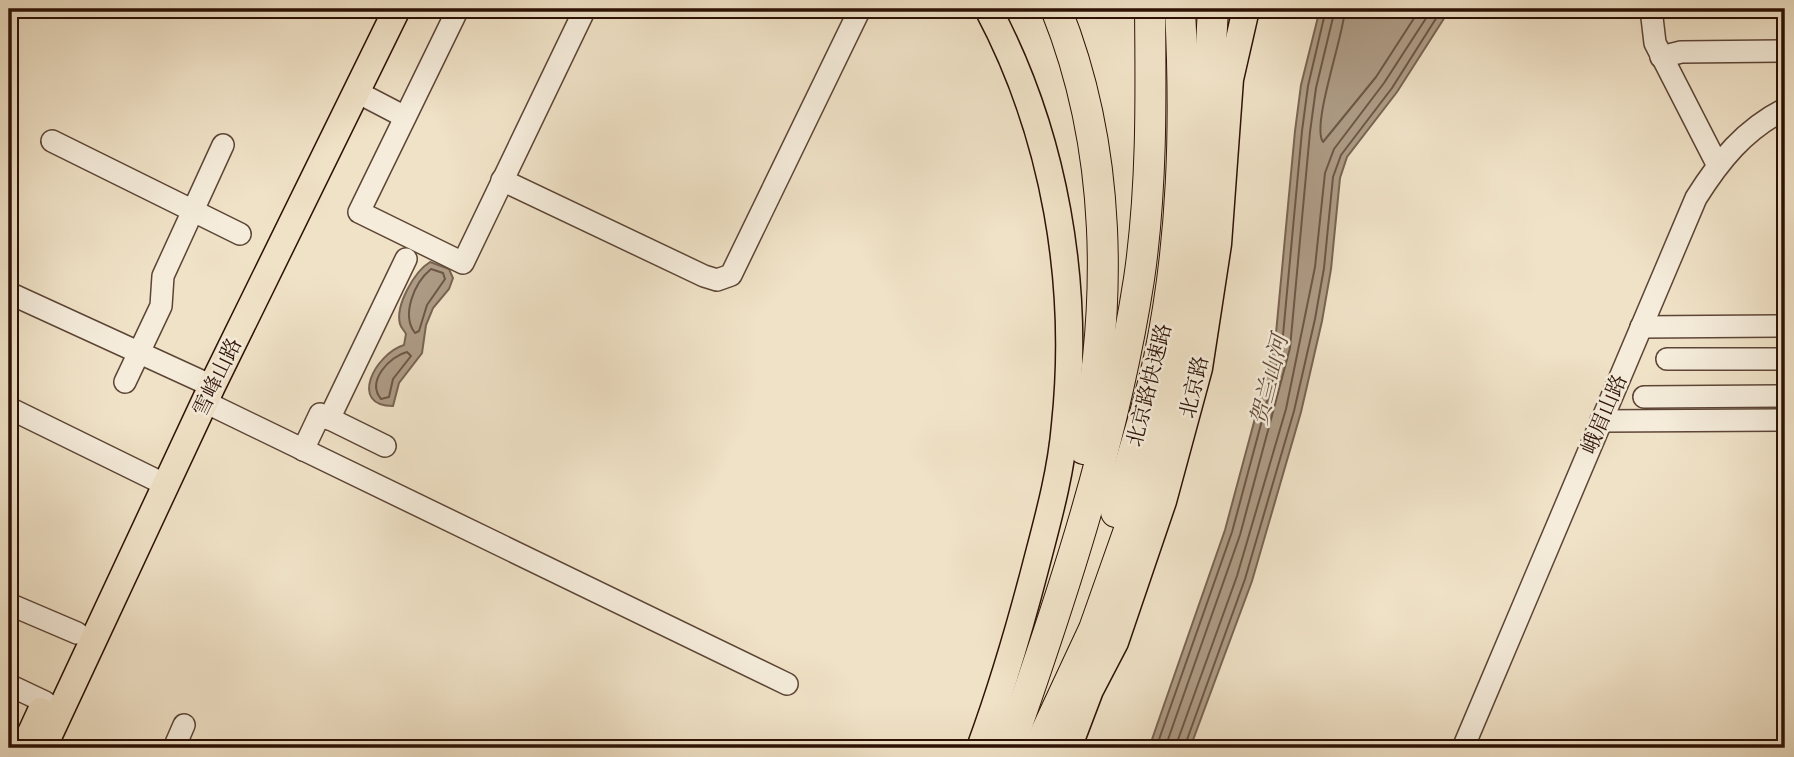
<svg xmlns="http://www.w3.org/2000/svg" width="1794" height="757" viewBox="0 0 1794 757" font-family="'IM FELL Great Primer','Noto Serif SC',serif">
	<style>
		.water { fill: #ad9b85; stroke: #796452; stroke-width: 2 }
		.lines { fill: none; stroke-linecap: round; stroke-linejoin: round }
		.shore { stroke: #6c5645; stroke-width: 2 }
		.minor-casing { stroke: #5d4536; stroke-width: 24 }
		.major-casing { stroke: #2c1105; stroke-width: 29 }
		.highway-casing { stroke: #2c1105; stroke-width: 32 }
		.minor { stroke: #f5ecdb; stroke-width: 21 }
		.major { stroke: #f0e2c7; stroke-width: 26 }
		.highway { stroke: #f0e2c7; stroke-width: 30 }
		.labels { text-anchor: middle; stroke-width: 5; stroke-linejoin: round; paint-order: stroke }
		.street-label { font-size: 21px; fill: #2c1105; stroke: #f5ecdb }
		.water-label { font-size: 23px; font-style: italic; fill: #604838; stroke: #f5ecdb }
	</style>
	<rect width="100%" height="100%" fill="#f0e2c7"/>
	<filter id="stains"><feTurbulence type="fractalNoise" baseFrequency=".00286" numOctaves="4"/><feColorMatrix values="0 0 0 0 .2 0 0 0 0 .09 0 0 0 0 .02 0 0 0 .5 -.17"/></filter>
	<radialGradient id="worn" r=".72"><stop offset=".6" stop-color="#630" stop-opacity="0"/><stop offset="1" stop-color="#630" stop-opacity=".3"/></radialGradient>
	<g class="water">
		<path d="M 1320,9 L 1450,9 L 1397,92 L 1347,157 L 1340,178 L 1331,269 L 1322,321 L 1301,412 L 1252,581 L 1190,748 L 1149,748 L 1225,530 L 1275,344 L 1295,131 L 1301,85 Z"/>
		<path d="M 430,262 L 449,269 L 453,278 L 449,289 L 433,308 L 426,325 L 422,353 L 399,383 L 393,406 C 348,406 375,354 404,345 L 406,334 C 404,330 401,328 400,324 C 395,305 415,271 430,262 Z"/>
	</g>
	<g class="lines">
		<g class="shore">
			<path d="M 1345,9 C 1344,35 1311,125 1323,142 L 1376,77 L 1420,9"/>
			<path d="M 431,269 L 443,273 L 445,279 L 427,305 L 419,331 L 415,333 C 401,315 414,283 431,269 Z"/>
			<path d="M 407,352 L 411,356 L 393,379 L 389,397 L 381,399 C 366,381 390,356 407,352 Z"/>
			<path d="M 1156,748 L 1232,532 L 1282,346 L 1302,131 L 1308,86 L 1326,9"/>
			<path d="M 1165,748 L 1240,535 L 1290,348 L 1310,132 L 1316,88 L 1335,9"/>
			<path d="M 1175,748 L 1237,576 L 1286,409 L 1315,267 L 1325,173 L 1334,149 L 1384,83 L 1432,9"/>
			<path d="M 1184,748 L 1245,579 L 1294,411 L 1315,319 L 1324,268 L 1333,177 L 1341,155 L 1392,88 L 1442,9"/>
		</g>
		<defs>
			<g id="minor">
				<path d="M 458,9 L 359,212 L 463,263 L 585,9"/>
				<path d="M 1651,9 L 1655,43 L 1717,164"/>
				<path d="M 1661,57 L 1681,52 L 1785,51"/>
				<path d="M 357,92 L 405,117"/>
				<path d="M 52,141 L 240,234"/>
				<path d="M 502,180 L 704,276 L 717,280 L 731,275 L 860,9"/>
				<path d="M 9,293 L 212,386"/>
				<path d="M 1641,327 L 1778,326"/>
				<path d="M 1667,359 L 1779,359"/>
				<path d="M 125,382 L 161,306 L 163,276 L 223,145"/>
				<path d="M 1644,397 L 1778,396"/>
				<path d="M 205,402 L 787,684"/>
				<path d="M 9,408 L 166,485"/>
				<path d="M 329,419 L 406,259"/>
				<path d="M 1601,421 L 1785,420"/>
				<path d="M 303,450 L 320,414 L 385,446"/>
				<path d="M 9,604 L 77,633"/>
				<path d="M 9,685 L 45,702"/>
				<path d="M 174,748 L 184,725"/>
				<path d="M 1463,748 L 1696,198 C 1720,160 1744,130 1785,109"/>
			</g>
			<g id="major">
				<path d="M 24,748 L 41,711"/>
				<path d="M 43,748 L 212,386 L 397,9"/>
				<path d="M 980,748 C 1002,688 1020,627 1036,565 C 1048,519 1061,473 1065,425 C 1080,283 1055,135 988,9"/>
				<path d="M 1068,748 L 1090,690 L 1115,642 L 1163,501 L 1199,368 L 1218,244 L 1230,79 L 1246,9"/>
			</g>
			<g id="highway">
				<path d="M 1056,9 C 1112,148 1113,304 1084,449"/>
				<path d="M 1116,512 C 1130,461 1148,410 1159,358 C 1183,242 1186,126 1180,9"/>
				<path d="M 1039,747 L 1094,629 L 1158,448 L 1183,348 L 1200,241 L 1213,9"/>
				<path d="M 1009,748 C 1063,594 1114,441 1139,279 C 1152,190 1151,98 1150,9"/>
			</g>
		</defs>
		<use href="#minor" class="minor-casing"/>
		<use href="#major" class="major-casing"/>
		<use href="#highway" class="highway-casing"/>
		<use href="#minor" class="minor"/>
		<use href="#major" class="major"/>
		<use href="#highway" class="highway"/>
	</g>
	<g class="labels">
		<g class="street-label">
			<text transform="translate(217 377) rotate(-64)" y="7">雪峰山路</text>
			<text transform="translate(1149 385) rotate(-76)" y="7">北京路快速路</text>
			<text transform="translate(1194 387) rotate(-77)" y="7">北京路</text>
			<text transform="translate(1604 414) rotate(-67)" y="7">峨眉山路</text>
		</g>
		<g class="water-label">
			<text transform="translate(1269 380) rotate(-76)" y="8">贺兰山河</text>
		</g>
	</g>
	<rect width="1794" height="757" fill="none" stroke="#f0e2c7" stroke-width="35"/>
	<rect x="10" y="10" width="1773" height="736" fill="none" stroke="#2c1105" stroke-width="3.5"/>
	<rect x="18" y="18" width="1759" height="722" fill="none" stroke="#2c1105" stroke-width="2"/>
	<rect width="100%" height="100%" filter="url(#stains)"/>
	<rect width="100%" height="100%" fill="url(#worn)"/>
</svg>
